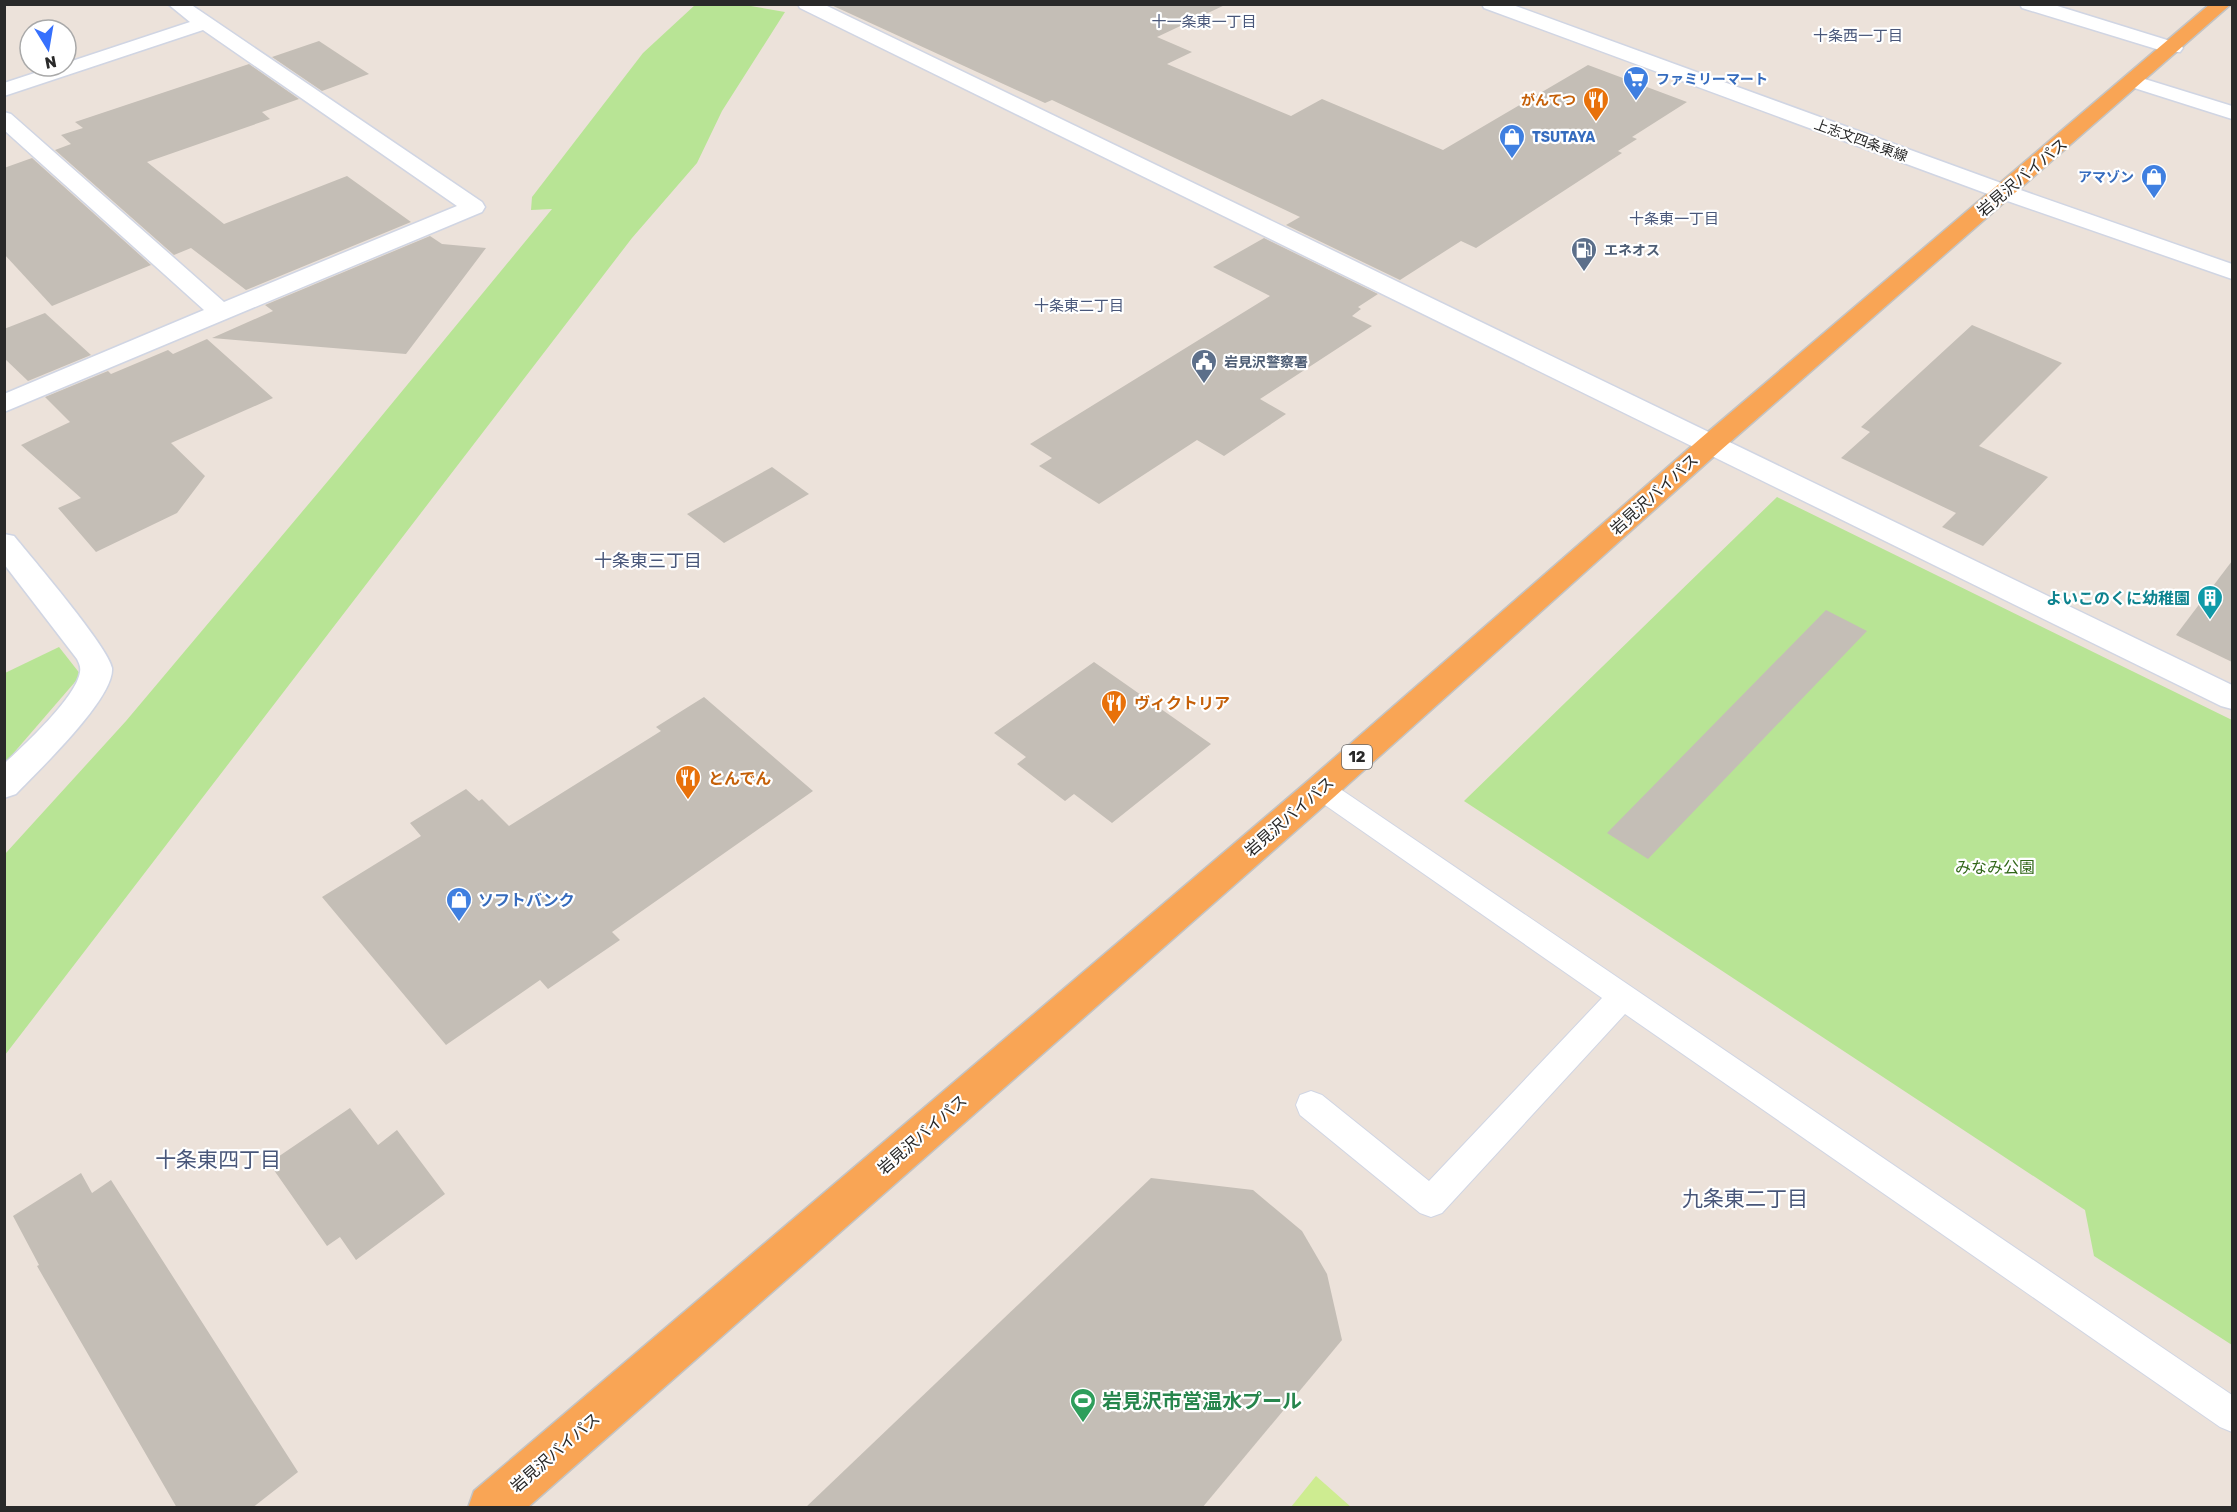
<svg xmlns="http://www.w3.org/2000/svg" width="2237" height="1512" viewBox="0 0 2237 1512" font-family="Rubik,'Noto Sans JP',sans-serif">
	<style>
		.green { fill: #b8e495 }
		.pitch { fill: #ceec91 }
		.building { fill: #c4beb6 }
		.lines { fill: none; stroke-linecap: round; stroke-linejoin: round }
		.service-casing { stroke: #d0d5e3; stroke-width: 2 }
		.minor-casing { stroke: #d0d5e3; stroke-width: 3 }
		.secondary-casing { stroke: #d0d5e3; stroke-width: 3 }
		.trunk-casing { stroke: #c3c3c3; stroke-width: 3 }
		.service { fill: #fff; fill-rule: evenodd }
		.minor { fill: #fff; fill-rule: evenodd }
		.secondary { fill: #fff; fill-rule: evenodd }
		.trunk { fill: #f9a555; fill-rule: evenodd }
		.labels { text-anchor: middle; stroke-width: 4.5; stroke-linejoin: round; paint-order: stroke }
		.far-shop-label { font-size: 14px; font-weight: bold; fill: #366cbe; stroke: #fff; text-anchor: start }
		.far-food-label { font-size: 14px; font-weight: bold; fill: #c56008; stroke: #fff; text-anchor: end }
		.far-street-label { font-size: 14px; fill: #292929; stroke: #fff }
		.far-service-label { font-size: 14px; font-weight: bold; fill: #4e5e75; stroke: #fff; text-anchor: start }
		.far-neighbourhood-label { font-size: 15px; fill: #49577a; stroke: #fff }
		.shield { fill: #fff; stroke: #696969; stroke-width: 1.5 }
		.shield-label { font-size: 15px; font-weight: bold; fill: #292929 }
		.street-label { font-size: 16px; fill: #292929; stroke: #fff }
		.culture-label { font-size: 16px; font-weight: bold; fill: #0d838f; stroke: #fff; text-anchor: end }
		.food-label { font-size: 16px; font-weight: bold; fill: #c56008; stroke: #fff; text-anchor: start }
		.park-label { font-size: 16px; fill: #316718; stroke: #fff }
		.shop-label { font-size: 16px; font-weight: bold; fill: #366cbe; stroke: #fff; text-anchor: start }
		.neighbourhood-label { font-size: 18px; fill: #49577a; stroke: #fff }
		.near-leisure-label { font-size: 20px; font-weight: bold; fill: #27864d; stroke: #fff; text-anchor: start }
		.near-neighbourhood-label { font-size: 21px; fill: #49577a; stroke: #fff }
	</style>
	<rect width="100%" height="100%" fill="#ece2da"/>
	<g class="green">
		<path d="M 695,5 L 745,5 L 785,12 L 722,111 L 697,163 L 632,238 L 5,1055 L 5,854 L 126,721 L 333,475 L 552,209 L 531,210 L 532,197 L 643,53 Z"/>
		<path d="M 1777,497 L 2232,720 L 2232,1345 L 2094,1256 L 2085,1210 L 1464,801 Z"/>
		<path d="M 59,647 L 81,675 L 5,763 L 5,673 Z"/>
	</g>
	<path class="pitch" d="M 1316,1476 L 1351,1507 L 1291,1507 Z"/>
	<g class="building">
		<path d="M 829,4 L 1227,4 L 1157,37 L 1192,52 L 1167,64 L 1291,116 L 1322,99 L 1443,150 L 1588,65 L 1687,102 L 1632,137 L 1637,139 L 1618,151 L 1622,153 L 1476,248 L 1461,241 L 1400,280 L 1286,225 L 1300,217 L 1052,100 L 1045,103 Z"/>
		<path d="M 319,41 L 369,74 L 322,91 L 272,57 Z"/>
		<path d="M 249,64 L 299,99 L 262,112 L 270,119 L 147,162 L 224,224 L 347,176 L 411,222 L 246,290 L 191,248 L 174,255 L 55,150 L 71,144 L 61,135 L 83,128 L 75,122 Z"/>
		<path d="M 32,158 L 151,265 L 52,306 L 4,254 L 4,168 Z"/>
		<path d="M 430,236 L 442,244 L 486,248 L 406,354 L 212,338 L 273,311 L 265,305 Z"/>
		<path d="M 1264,238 L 1378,294 L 1358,307 L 1361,309 L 1352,316 L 1372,326 L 1260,399 L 1286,414 L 1224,456 L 1197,440 L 1099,504 L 1039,466 L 1052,458 L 1030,444 L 1270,296 L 1213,267 Z"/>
		<path d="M 45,313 L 91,355 L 28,381 L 4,358 L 4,329 Z"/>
		<path d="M 1972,325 L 2062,363 L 1979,446 L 2048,477 L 1983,546 L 1942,527 L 1956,513 L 1841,458 L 1870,432 L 1861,427 Z"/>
		<path d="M 207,339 L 273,398 L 171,443 L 205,476 L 177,513 L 96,552 L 58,508 L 81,498 L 21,445 L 70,422 L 45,397 L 108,371 L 111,374 L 168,350 L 173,354 Z"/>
		<path d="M 772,467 L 809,494 L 724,543 L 687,514 Z"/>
		<path d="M 2232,561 L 2232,662 L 2176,635 Z"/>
		<path d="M 1826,610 L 1867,631 L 1648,859 L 1607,833 Z"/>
		<path d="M 1094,662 L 1211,744 L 1112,823 L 1074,794 L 1065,801 L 1017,764 L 1026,757 L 994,733 Z"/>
		<path d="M 704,697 L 813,791 L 612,932 L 620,940 L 548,989 L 540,980 L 446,1045 L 322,897 L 421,836 L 410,823 L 466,789 L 479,801 L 482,799 L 509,826 L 661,731 L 656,727 Z"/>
		<path d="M 350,1108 L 378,1145 L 397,1130 L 445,1194 L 356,1260 L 340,1237 L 327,1246 L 269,1163 Z"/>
		<path d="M 81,1173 L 92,1193 L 111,1180 L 298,1472 L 252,1508 L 177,1508 L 37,1266 L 39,1265 L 13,1216 Z"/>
		<path d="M 1151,1178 L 1253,1190 L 1302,1231 L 1327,1274 L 1342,1340 L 1202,1508 L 805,1508 Z"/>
	</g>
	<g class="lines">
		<defs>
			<path id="service" d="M 1321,779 L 1330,782 L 2232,1395 L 2232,1432 L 2220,1427 L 1625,1014 L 1442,1213 L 1431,1217 L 1420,1213 L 1300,1115 L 1296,1105 L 1300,1095 L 1311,1091 L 1322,1095 L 1429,1181 L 1602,998 L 1312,796 L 1308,789 L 1312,782 Z"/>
			<g id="minor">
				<path d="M 168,4 L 190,4 L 482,202 L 485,207 L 482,212 L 4,412 L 4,394 L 204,310 L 4,130 L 4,112 L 11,114 L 224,302 L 457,206 L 203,30 L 4,96 L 4,83 L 56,66 L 66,66 L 66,63 L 190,22 Z"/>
				<path d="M 798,4 L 823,4 L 2232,685 L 2232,709 L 2221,706 L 800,8 Z"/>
				<path d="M 2020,4 L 2051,4 L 2180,44 L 2183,48 L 2180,52 L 2166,52 L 2022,8 Z"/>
				<path d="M 2135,76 L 2232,106 L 2232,119 L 2128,86 L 2125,82 L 2128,78 Z"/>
				<path d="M 4,534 L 14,536 C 32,558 109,648 112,668 C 115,698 37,772 16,794 L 4,798 L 4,764 C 24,745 76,698 80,672 C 81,667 79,663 77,659 L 4,564 Z"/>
			</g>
			<path id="secondary" d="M 1482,4 L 1510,4 L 2012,187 L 2232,264 L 2232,279 L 1996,197 L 1484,8 Z"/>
			<path id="trunk" d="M 2210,4 L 2231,4 L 1721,450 L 1333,798 L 527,1508 L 468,1508 L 474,1491 L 1309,780 L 1701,438 Z"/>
		</defs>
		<use href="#service" class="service-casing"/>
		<use href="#minor" class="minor-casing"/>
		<use href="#secondary" class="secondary-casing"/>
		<use href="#trunk" class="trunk-casing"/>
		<use href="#service" class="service"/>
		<use href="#minor" class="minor"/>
		<use href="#secondary" class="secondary"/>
		<use href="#trunk" class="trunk"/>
	</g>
	<defs>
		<symbol id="supermarket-pin" viewBox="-11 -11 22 30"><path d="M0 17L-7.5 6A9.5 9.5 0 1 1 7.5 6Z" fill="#3f7fe0" stroke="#fff"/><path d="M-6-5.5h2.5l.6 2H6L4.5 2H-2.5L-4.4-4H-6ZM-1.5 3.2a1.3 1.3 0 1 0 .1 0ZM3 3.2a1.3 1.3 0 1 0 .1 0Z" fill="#fff"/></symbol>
		<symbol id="restaurant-pin" viewBox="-11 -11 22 30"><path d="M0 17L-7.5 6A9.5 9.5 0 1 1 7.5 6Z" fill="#e8710a" stroke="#fff"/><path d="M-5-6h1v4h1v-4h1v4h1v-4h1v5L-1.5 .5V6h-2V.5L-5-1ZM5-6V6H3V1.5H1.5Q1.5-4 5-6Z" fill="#fff"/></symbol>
		<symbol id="shop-pin" viewBox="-11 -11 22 30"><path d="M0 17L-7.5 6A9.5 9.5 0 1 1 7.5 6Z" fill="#3f7fe0" stroke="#fff"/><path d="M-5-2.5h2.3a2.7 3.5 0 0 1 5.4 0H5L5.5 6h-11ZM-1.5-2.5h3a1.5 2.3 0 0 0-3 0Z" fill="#fff"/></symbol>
		<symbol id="fuel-pin" viewBox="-11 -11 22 30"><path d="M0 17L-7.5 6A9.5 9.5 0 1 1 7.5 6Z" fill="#5c6f8a" stroke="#fff"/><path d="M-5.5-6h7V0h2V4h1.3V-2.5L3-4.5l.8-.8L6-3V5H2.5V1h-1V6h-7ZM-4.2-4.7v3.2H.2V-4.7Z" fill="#fff"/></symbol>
		<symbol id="civic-pin" viewBox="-11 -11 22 30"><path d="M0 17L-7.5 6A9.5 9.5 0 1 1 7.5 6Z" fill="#5c6f8a" stroke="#fff"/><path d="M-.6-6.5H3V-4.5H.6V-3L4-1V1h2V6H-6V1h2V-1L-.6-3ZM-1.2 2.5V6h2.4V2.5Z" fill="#fff"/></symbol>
		<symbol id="building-pin" viewBox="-11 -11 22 30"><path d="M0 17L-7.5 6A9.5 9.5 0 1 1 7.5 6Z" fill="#0f9aa8" stroke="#fff"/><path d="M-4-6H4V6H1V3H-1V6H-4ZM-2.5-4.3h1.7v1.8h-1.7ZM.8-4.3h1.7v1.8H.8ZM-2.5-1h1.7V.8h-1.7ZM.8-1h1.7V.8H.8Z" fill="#fff"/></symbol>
		<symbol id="stadium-pin" viewBox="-11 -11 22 30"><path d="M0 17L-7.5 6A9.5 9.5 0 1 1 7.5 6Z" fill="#2e9e5b" stroke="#fff"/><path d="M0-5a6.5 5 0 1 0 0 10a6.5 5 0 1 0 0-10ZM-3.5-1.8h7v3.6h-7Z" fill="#fff"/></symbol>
	</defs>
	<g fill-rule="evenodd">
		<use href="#supermarket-pin" x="1621" y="64" width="30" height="40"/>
		<use href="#restaurant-pin" x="1581" y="85" width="30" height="40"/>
		<use href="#shop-pin" x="1497" y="122" width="30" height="40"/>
		<use href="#shop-pin" x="2139" y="162" width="30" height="40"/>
		<use href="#fuel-pin" x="1569" y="235" width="30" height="40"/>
		<use href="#civic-pin" x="1189" y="347" width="30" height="40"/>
		<use href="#building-pin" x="2195" y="583" width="30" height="40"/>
		<use href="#restaurant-pin" x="1099" y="688" width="30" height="40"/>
		<use href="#restaurant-pin" x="673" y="763" width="30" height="40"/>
		<use href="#shop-pin" x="444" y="885" width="30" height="40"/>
		<use href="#stadium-pin" x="1068" y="1386" width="30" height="40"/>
	</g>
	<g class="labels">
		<g class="far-shop-label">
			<text x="1656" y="84">ファミリーマート</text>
			<text x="1532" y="142">TSUTAYA</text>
			<text x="2134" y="182" text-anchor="end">アマゾン</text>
		</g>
		<g class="far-food-label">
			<text x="1576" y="105">がんてつ</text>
		</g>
		<g class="far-street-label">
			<text transform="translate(1861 140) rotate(20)" y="5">上志文四条東線</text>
		</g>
		<g class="far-service-label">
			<text x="1604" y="255">エネオス</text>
			<text x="1224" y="367">岩見沢警察署</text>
		</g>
		<g class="far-neighbourhood-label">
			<text x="1204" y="27">十一条東一丁目</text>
			<text x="1858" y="41">十条西一丁目</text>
			<text x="1674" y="224">十条東一丁目</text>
			<text x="1079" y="311">十条東二丁目</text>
		</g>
		<rect class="shield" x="1342" y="745" width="30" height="24" rx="4.5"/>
		<g class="shield-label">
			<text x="1357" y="762">12</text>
		</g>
		<g class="street-label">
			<text transform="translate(2022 177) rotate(-40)" y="6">岩見沢バイパス</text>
			<text transform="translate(1654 494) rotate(-42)" y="6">岩見沢バイパス</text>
			<text transform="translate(1289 816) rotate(-41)" y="6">岩見沢バイパス</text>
			<text transform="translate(922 1134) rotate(-41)" y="6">岩見沢バイパス</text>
			<text transform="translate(555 1452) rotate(-41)" y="6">岩見沢バイパス</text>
		</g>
		<g class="culture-label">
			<text x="2190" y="604">よいこのくに幼稚園</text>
		</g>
		<g class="food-label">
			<text x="1134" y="709">ヴィクトリア</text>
			<text x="708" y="784">とんでん</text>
		</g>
		<g class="park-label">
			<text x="1995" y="873">みなみ公園</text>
		</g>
		<g class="shop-label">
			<text x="478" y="906">ソフトバンク</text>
		</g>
		<g class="neighbourhood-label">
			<text x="648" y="567">十条東三丁目</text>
		</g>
		<g class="near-leisure-label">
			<text x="1102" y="1408">岩見沢市営温水プール</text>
		</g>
		<g class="near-neighbourhood-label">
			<text x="218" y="1167">十条東四丁目</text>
			<text x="1745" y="1206">九条東二丁目</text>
		</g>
	</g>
	<rect width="2237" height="1512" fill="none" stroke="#292929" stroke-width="12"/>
	<g transform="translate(48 48) rotate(169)"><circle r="28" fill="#ffffff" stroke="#a9a9a9" stroke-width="1.5"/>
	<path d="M0-4.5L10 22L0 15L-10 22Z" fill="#3670fd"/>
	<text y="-9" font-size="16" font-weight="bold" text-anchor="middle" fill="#292929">N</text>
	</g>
</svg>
